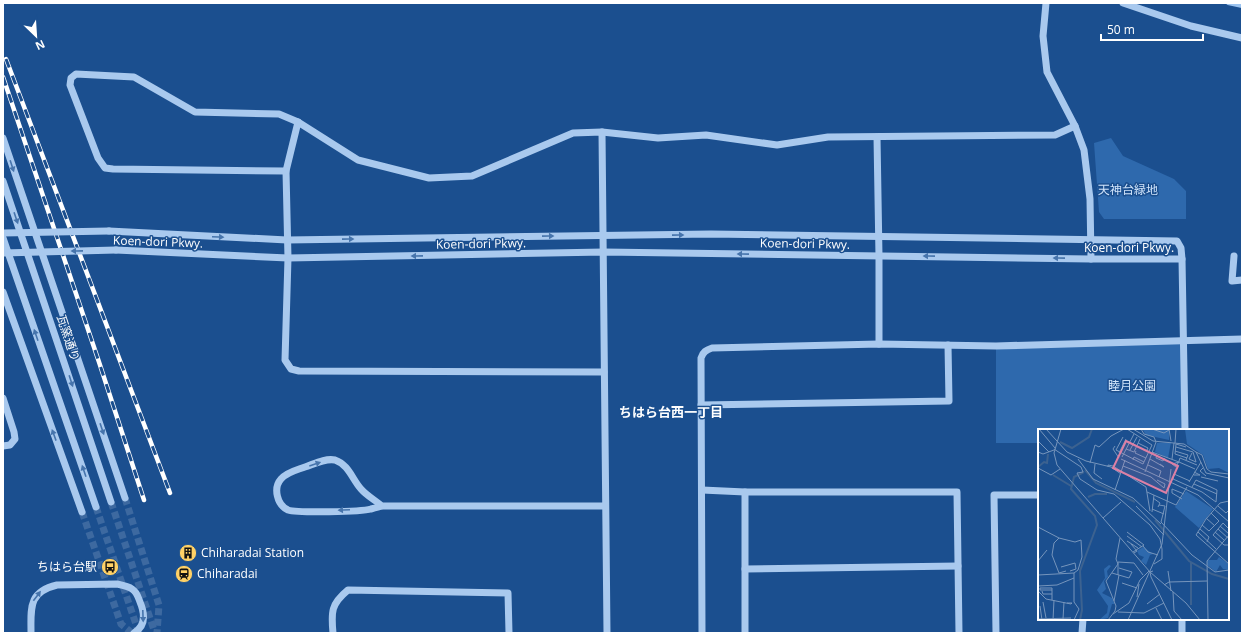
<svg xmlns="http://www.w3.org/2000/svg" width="1245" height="636" viewBox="0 0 1245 636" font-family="'Open Sans','Noto Sans JP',sans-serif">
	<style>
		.green { fill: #2e69ad }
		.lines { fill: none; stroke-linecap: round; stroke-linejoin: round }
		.stream { stroke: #9cc4f0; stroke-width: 4 }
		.minor-tunnel { stroke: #3d69a0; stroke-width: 7; stroke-dasharray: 7 3.5; stroke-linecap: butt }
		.minor { stroke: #a9c9ee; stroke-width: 7 }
		.rail-casing { stroke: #fff; stroke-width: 4.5 }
		.rail { stroke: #1b4f8f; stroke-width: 3; stroke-dasharray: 9; stroke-linecap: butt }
		.minor-bridge { stroke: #a9c9ee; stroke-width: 7 }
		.oneway { fill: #4674ac }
		.labels { text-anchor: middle; stroke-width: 3; stroke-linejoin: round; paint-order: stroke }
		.park-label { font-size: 12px; fill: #cfe3fa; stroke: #1b4f8f }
		.street-label { font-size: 12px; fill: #fff; stroke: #1b4f8f }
		.poi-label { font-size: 12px; fill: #fff; stroke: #1b4f8f; text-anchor: start }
		.neighbourhood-label { font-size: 13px; font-weight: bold; fill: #fff; stroke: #1b4f8f }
		.inset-river { fill: none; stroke: #3c6290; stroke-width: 2 }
		.inset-road { fill: none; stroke: #7695bc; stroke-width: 1 }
		.view { fill: #dd80a5; fill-opacity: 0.15; stroke: #dd80a5; stroke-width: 2 }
		.inset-edge { fill: none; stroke: #fff; stroke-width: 2 }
	</style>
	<rect width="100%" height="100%" fill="#1b4f8f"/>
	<g class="green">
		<path d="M 1111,138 L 1123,156 L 1174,179 L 1186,191 L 1186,219 L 1104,219 L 1099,212 L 1094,143 Z"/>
		<path d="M 1183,340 L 1185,430 L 1039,430 L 1039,443 L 996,443 L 996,346 Z"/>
	</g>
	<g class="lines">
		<path class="stream" d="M 1228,3 L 1242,6"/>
		<g class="minor-tunnel">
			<path d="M 125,498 L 159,605 L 157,633"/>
			<path d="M 111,502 L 155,633"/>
			<path d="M 96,507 L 139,633"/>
			<path d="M 82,512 L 121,624 L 132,633"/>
		</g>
		<g class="minor">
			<path d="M 1046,3 L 1043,36 L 1047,72 L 1075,126 L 1084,150 L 1090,199 L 1091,259"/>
			<path d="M 1123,3 L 1191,26 L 1242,38"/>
			<path d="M 298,122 L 286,171 L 288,258 L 285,360 L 291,369 L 299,371 L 604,372"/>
			<path d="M 602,132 C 605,299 604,466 607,633"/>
			<path d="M 877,137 L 879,256 L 879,344"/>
			<path d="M 3,138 L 125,498"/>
			<path d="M 286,171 L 113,169 L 105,168 L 98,158 L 70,85 L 71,78 L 76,74 L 134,77 L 195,112 L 279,114 L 298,122 L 358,160 L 429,178 L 472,176 L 573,133 L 602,132 L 658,138 L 706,135 L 777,145 L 828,137 L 1055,135 L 1075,126"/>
			<path d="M 3,181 L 111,502"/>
			<path d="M 109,231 L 287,240 L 711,234 L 1177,241 L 1181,248 L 1182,259 L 1185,430"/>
			<path d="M 3,238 L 96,507"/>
			<path d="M 116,250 L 288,258 L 604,252 L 1091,259 L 1182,259"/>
			<path d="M 1234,256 L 1232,281 L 1242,280"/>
			<path d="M 3,292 L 82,512"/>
			<path d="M 3,398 L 14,432 L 15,439 L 10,445 L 3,446"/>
			<path d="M 701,405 L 949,401 L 948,345"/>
			<path d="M 702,490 L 745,492 L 957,492 L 959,633"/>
			<path d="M 745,492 L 745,633"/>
			<path d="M 382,506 C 375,500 367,496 361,489 C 352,479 349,465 335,460 C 325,458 314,464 305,467 C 297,470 287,472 281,479 C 273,488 277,505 288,510 C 297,513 361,512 371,509 C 375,508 379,507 382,506 L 605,506"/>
			<path d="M 745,569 L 958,566"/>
			<path d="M 31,633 C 31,608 28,592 57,585 L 117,584 C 122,585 128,586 132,589 C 137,592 138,597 140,602 C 145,614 146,626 134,633"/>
			<path d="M 333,633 C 331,612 331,604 348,590 L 508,593 L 509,633"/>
			<path d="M 702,633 L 701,358 C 703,352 706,350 712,348 L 879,344 L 996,346 L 1242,339"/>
			<path d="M 996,633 L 994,495 L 1039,495"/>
			<path d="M 1082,633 L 1083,619"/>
			<path d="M 1182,633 L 1182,619"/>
		</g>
		<defs>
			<g id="rail">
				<path d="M 6,59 L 170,493"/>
				<path d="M 3,77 L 99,362 L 144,500"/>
			</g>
		</defs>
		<use href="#rail" class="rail-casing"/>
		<use href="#rail" class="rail"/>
		<g class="minor-bridge">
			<path d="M 3,233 L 109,231"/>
			<path d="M 3,253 L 116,250"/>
		</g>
	</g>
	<defs><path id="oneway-solid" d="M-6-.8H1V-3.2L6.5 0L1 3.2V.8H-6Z"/></defs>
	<g class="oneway">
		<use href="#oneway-solid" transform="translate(12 166) rotate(72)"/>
		<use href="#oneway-solid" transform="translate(16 218) rotate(71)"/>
		<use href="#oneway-solid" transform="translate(678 235) rotate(-1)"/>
		<use href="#oneway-solid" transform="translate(548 236) rotate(-1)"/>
		<use href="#oneway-solid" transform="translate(218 237) rotate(3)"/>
		<use href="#oneway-solid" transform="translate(348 239) rotate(-1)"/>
		<use href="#oneway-solid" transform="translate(77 251) rotate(179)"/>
		<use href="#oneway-solid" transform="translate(743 254) rotate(-179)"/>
		<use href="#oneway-solid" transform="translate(417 256) rotate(179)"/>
		<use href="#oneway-solid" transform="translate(929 256) rotate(-179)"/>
		<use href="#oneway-solid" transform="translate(1059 258) rotate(-179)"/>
		<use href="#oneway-solid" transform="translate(36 335) rotate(-109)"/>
		<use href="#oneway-solid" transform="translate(71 381) rotate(72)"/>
		<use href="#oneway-solid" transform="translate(102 429) rotate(71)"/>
		<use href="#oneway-solid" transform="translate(54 435) rotate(-110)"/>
		<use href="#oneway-solid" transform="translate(315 464) rotate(-19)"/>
		<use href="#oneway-solid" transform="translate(84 471) rotate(-109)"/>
		<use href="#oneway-solid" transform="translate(344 510) rotate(178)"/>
		<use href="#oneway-solid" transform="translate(37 596) rotate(-53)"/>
		<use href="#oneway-solid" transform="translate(143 616) rotate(88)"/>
	</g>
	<defs>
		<symbol id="building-disc" viewBox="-11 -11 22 22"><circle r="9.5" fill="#ffd166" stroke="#1b4f8f"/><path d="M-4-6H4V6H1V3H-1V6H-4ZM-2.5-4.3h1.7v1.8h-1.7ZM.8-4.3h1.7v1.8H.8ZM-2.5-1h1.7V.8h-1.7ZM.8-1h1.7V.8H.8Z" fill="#111"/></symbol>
		<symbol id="bus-disc" viewBox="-11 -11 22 22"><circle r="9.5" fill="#ffd166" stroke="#1b4f8f"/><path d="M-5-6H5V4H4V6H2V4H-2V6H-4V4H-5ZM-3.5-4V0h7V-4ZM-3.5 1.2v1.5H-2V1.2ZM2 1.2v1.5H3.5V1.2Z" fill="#111"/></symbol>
		<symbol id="station-disc" viewBox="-11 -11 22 22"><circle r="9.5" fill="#ffd166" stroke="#1b4f8f"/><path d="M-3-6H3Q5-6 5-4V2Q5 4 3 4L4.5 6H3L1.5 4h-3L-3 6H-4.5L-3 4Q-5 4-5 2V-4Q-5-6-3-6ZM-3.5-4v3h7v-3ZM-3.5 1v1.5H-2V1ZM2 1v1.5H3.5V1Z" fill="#111"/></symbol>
	</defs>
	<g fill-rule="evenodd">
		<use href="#building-disc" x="178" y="543" width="20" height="20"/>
		<use href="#bus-disc" x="100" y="557" width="20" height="20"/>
		<use href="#station-disc" x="174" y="564" width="20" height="20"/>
	</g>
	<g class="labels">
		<g class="park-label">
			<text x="1128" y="194">天神台緑地</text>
			<text x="1132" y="390">睦月公園</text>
		</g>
		<g class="street-label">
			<text transform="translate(158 242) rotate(2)" y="4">Koen-dori Pkwy.</text>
			<text transform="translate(481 244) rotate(-1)" y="4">Koen-dori Pkwy.</text>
			<text transform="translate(805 244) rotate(1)" y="4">Koen-dori Pkwy.</text>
			<text x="1129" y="252">Koen-dori Pkwy.</text>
			<text transform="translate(68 338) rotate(72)" y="4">瓦窯通り</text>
		</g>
		<g class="poi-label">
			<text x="201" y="557">Chiharadai Station</text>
			<text x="97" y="571" text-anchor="end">ちはら台駅</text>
			<text x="197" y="578">Chiharadai</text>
		</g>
		<g class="neighbourhood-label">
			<text x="671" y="417">ちはら台西一丁目</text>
		</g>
	</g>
	<g transform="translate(1038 429)">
		<rect width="191" height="191" fill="#1b4f8f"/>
		<path d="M 131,0 L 131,11 L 108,6 L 105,1 ZM 147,0 L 191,0 L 191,44 L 181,39 L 170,40 L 165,26 L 149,15 ZM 133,13 L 130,29 L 117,23 L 119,14 ZM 148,62 L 175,80 L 161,99 L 137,78 ZM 105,118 L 115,125 L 112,126 L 108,136 L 103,132 L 106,128 L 101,126 L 99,122 ZM 181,128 L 191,135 L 191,141 L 185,140 L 182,136 L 178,143 L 169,136 L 169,131 L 179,131 ZM 71,136 L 73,137 L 69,142 L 70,148 L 66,152 L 68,160 L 64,164 L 74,169 L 77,175 L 74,175 L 70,189 L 61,191 L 69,184 L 70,177 L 59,161 L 67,149 L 66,140 Z" fill="#2e69ad"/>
		<path class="inset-river" d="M 22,13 L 34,19 L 51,8 L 54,0M 0,38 L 6,33 L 9,34 L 10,25M 47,41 L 58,54 L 97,73M 15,46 L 33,57M 50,68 L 57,65 L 69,65M 117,91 L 151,132 L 174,145 L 191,150M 153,176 L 153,133M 42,191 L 44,181 L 42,142 L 59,96 L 57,87 L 33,60 L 36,48 L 46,43"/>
		<path class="inset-road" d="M 1,0 L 17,19M 8,0 L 29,23 L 48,32 L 73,38 L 83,45M 23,0 L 16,24 L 19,36 L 112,143 L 148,174 L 162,191M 95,0 L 115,12 L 146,15 L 158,23 L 168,44 L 191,49M 103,0 L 106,5 L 116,8 L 118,13 L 107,43M 114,0 L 126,4 L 131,1M 131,0 L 133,12M 0,12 L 11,23M 100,14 L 110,19 L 109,21M 137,14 L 138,0M 77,17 L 75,20 L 81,29M 138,18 L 155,23 L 158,33 L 151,30 L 154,24M 148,18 L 138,15 L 137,25 L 149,29M 16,20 L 43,38 L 45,43 L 39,44 L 42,50 L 59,61 L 76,65 L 112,96 L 122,110 L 124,120 L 124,130 L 116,135M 88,20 L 96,23 L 102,10M 78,21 L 105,35 L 114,16 L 89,0M 78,21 L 85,8M 92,21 L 99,8M 98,22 L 97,24 L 108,29M 137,22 L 150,26 L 148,31M 0,23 L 5,25 L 16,21M 114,23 L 141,33M 158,23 L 164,26 L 169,40 L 173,43 L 191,45M 81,24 L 88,10M 119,26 L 118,29 L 125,32 L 127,29M 84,28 L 96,5M 40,30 L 55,50 L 95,69 L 123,95M 83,30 L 160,66 L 191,93M 112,30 L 126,38 L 122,35M 134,30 L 136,14M 95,31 L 96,28 L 106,33M 52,34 L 57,16 L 61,18 L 73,7 L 86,0M 57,35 L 56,44 L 64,50M 110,36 L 123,42 L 121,48M 85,37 L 113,48 L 126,59 L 127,55 L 119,51M 70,38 L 70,36 L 75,37 L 108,58 L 112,82M 0,39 L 13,46 L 22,40M 165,39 L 162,42 L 168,47M 157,40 L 141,33 L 134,35 L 138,38 L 140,34 L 141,33 L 141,32 L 142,29 L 159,36M 156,46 L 162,46 L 156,43M 163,48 L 180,52M 152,52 L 136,45 L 135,50 L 164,63 L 178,73 L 179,61 L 158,51 L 154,58M 151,53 L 163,33M 156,55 L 179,65M 77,61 L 87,31M 109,63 L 138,76 L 149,58M 115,69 L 122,74 L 120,78M 144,70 L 134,64 L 134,60 L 146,65M 191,72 L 182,74 L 168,90 L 158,106 L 191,135M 121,76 L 127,77 L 123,93 L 154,126 L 177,143 L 191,141M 98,77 L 126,106M 180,77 L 188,84 L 191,81M 114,80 L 126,85M 114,83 L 116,66M 65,89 L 83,73M 168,89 L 177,97M 164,96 L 171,102 L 181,92 L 173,84M 182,97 L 191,105M 0,98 L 21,109 L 37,113 L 43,111 L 44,128 L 40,141 L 36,144 L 0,146M 162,100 L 171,108 L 169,113M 180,100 L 191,110M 191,100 L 185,94 L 175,106 L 186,116 L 191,116M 89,103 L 106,116 L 95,123M 160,103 L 178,120M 177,103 L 186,111M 89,107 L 104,118M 21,109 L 16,114 L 14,126 L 21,144 L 28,142M 89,112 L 100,119M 93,115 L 99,122 L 96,124M 105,117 L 110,123 L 120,126M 0,132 L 9,121M 80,133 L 96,134 L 105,146M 23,138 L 37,134 L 38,140 L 32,142M 115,142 L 112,143 L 113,148 L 134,191M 130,142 L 133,162M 36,144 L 36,173 L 41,180 L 36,191M 74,144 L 91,149 L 94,143 L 81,139M 80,146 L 80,133M 84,154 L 99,159M 126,156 L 131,153 L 169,152M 0,157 L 19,156 L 36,149M 14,161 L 2,161 L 2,159 L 14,159 L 14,171M 0,162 L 8,170 L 33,175 L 34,174 L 29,174M 4,162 L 5,165 L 14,165M 135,163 L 136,182 L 144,191M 99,168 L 101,155M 76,172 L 81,146M 5,173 L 8,189M 109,175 L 122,165M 2,177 L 4,191M 118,179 L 124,191M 80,183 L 106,184 L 126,174M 75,185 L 91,174 L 102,151 L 111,142M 0,190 L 33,189M 25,190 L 26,173M 15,191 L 16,171M 70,191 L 77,182 L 78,177 L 68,152 L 80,135 L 78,130 L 82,109M 90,191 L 124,115 L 133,40M 170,191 L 169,132 L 191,106"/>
		<path class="view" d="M 88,12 L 140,37 L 128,64 L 75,39 Z"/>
		<rect width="191" height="191" class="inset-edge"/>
	</g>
	<rect width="1245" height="636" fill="none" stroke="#ffffff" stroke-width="8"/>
	<g transform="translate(36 36) rotate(155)" stroke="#1b4f8f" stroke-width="3" paint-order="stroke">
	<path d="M0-3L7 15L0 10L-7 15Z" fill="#ffffff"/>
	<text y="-6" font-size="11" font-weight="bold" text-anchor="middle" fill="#ffffff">N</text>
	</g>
	<path d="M1101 34v6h102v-6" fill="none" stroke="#ffffff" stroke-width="2"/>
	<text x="1107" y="34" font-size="12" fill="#ffffff" stroke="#1b4f8f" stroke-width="3" paint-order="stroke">50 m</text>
</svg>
